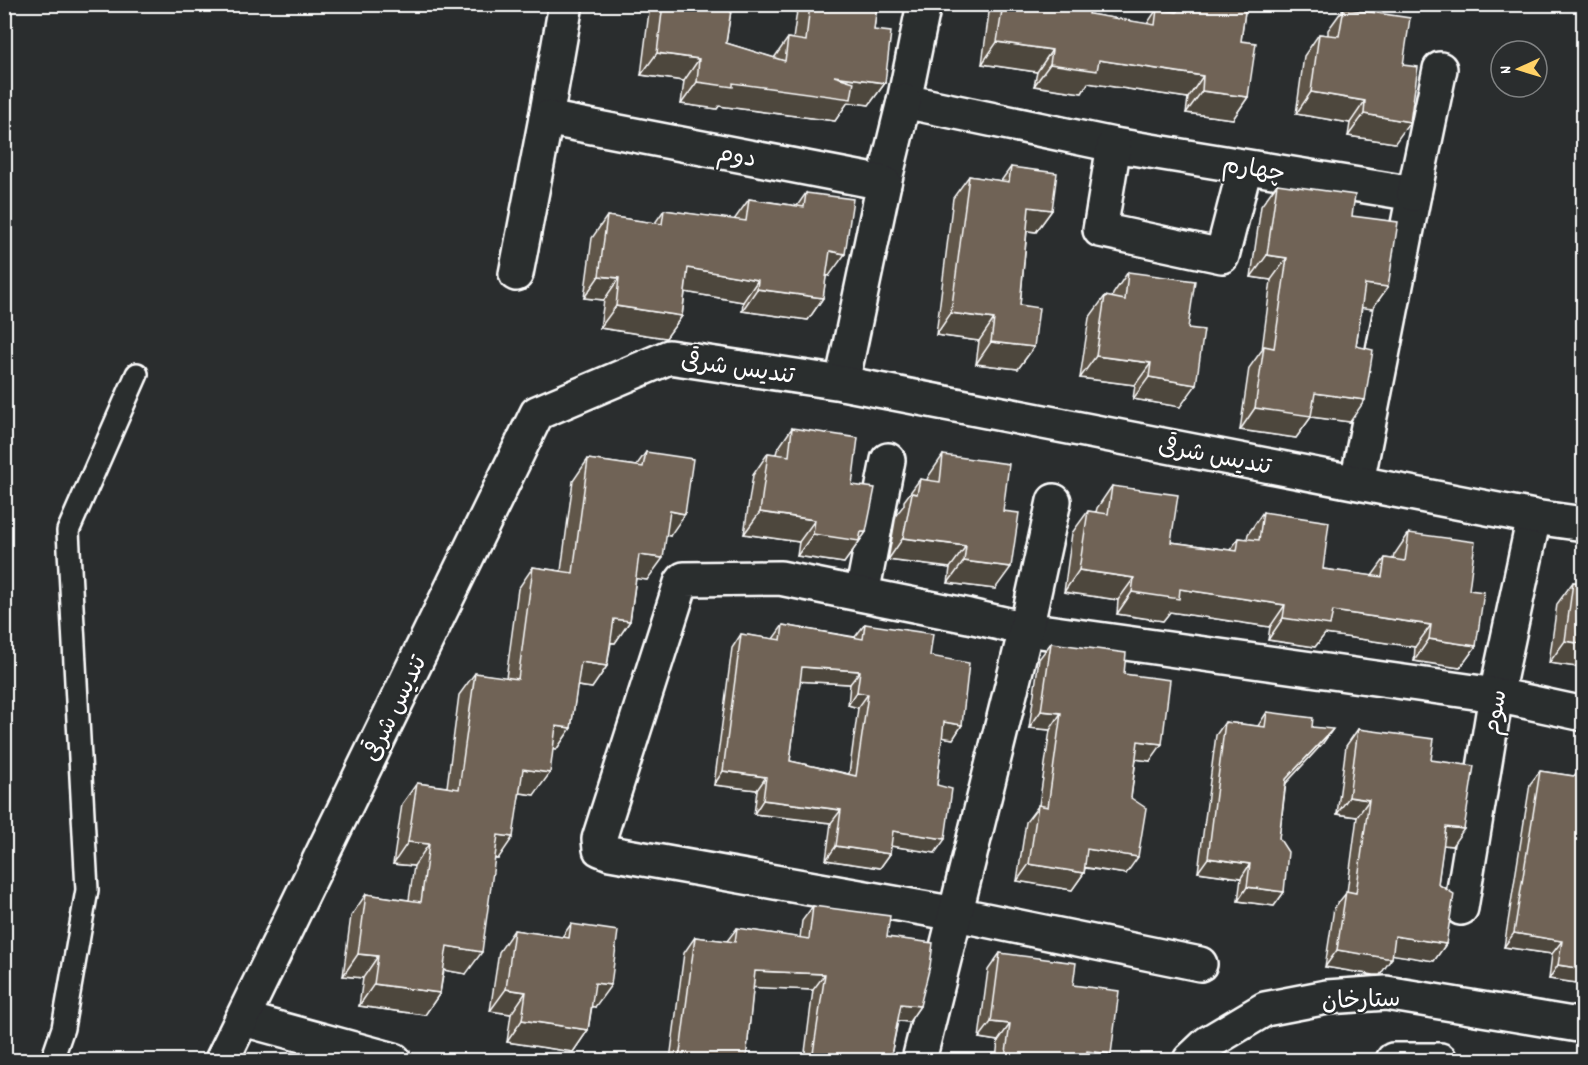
<svg xmlns="http://www.w3.org/2000/svg" width="1588" height="1065" viewBox="0 0 1588 1065" font-family="Dekko,'Playpen Sans Arabic',sans-serif">
	<style>
		.lines { fill: none; stroke-linecap: round; stroke-linejoin: round }
		.lane-casing { stroke: #fff; stroke-width: 26 }
		.street-casing { stroke: #fff; stroke-width: 38 }
		.secondary-casing { stroke: #fff; stroke-width: 38 }
		.lane { stroke: #2a2d2e; stroke-width: 21 }
		.street { stroke: #2a2d2e; stroke-width: 33 }
		.secondary { stroke: #2a2d2e; stroke-width: 33 }
		.wall { fill: #60564a; stroke: #fff; stroke-width: 1.5; fill-rule: evenodd }
		.shaded-wall { fill: #4e463c; stroke: #fff; stroke-width: 1.5 }
		.building { fill: #706456; stroke: #fff; stroke-width: 1.5; fill-rule: evenodd }
		.labels { text-anchor: middle; stroke-width: 4.5; stroke-linejoin: round; paint-order: stroke }
		.street-label { font-size: 24px; fill: #fff; stroke: #2a2d2e }
	</style>
	<rect width="100%" height="100%" fill="#2a2d2e"/>
	<filter id="ink" filterUnits="userSpaceOnUse"><feTurbulence type="fractalNoise" baseFrequency=".0167" numOctaves="2"/><feDisplacementMap in="SourceGraphic" scale="12" xChannelSelector="R" yChannelSelector="G"/><feConvolveMatrix kernelMatrix="1 2 1 2 8 2 1 2 1" color-interpolation-filters="sRGB"/></filter>
	<g filter="url(#ink)">
		<g class="lines">
			<defs>
				<path id="lane" d="M 52,1060 L 63,1028 L 87,890 L 68,531 L 137,374"/>
				<g id="street">
					<path d="M 924,4 L 904,101 L 1114,145 L 1414,194 L 1357,482"/>
					<path d="M 546,118 L 566,4"/>
					<path d="M 1114,145 L 1100,230 L 1222,256 L 1245,167"/>
					<path d="M 884,183 L 904,101"/>
					<path d="M 1414,194 L 1440,69"/>
					<path d="M 516,274 L 546,118 L 884,183 L 842,383"/>
					<path d="M 862,594 L 888,460"/>
					<path d="M 1461,908 L 1496,695 L 1534,517"/>
					<path d="M 1200,964 L 956,914 L 610,853 L 600,849 L 599,839 L 681,583 L 684,579 L 780,578 L 969,616 L 1026,629 L 1496,695 L 1584,714"/>
					<path d="M 243,1019 L 394,1060"/>
					<path d="M 222,1060 L 537,413 L 669,357 L 842,383 L 1534,517 L 1584,524"/>
					<path d="M 919,1060 L 1026,629 L 1054,501"/>
				</g>
				<g id="secondary">
					<path d="M 1190,1060 L 1208,1043 L 1265,1009 L 1327,997 L 1386,993 L 1584,1026"/>
					<path d="M 1393,1060 L 1440,1060"/>
				</g>
			</defs>
			<use href="#lane" class="lane-casing"/>
			<use href="#street" class="street-casing"/>
			<use href="#secondary" class="secondary-casing"/>
			<use href="#lane" class="lane"/>
			<use href="#street" class="street"/>
			<use href="#secondary" class="secondary"/>
		</g>
		<g class="wall">
			<path d="M 650,4 L 732,4 L 726,43 L 774,58 L 788,38 L 793,39 L 798,4 L 877,4 L 874,30 L 885,83 L 869,105 L 848,102 L 835,121 L 719,106 L 717,109 L 681,104 L 684,81 L 641,75 Z"/>
			<path d="M 1091,4 L 1089,14 L 1147,24 L 1157,9 L 1165,11 L 1167,4 L 1246,4 L 1241,41 L 1248,97 L 1233,119 L 1186,113 L 1188,98 L 1088,83 L 1082,93 L 1034,86 L 1037,72 L 982,64 L 990,5 Z"/>
			<path d="M 1344,8 L 1403,65 L 1395,143 L 1348,136 L 1350,123 L 1296,114 L 1304,56 L 1319,34 L 1328,35 L 1328,30 Z"/>
			<path d="M 1011,167 L 1052,210 L 1036,232 L 1027,231 L 1020,305 L 1034,347 L 1018,369 L 976,364 L 979,341 L 936,335 L 953,198 L 969,176 L 1001,181 Z"/>
			<path d="M 1277,184 L 1352,216 L 1388,287 L 1372,309 L 1362,307 L 1356,346 L 1350,422 L 1311,417 L 1296,438 L 1240,430 L 1249,368 L 1262,350 L 1271,280 L 1251,277 L 1261,206 Z"/>
			<path d="M 806,193 L 829,276 L 826,275 L 823,298 L 808,320 L 742,311 L 743,302 L 685,292 L 682,316 L 666,338 L 600,328 L 604,300 L 584,298 L 592,238 L 607,216 L 655,223 L 664,210 L 734,220 L 749,199 L 797,206 Z"/>
			<path d="M 1128,272 L 1188,328 L 1180,407 L 1133,399 L 1135,385 L 1080,378 L 1089,318 L 1105,296 L 1112,298 L 1113,294 Z"/>
			<path d="M 792,428 L 852,485 L 866,532 L 844,563 L 797,556 L 799,542 L 744,534 L 753,475 L 768,453 L 776,454 L 777,450 Z"/>
			<path d="M 646,452 L 670,536 L 666,535 L 647,580 L 636,578 L 630,621 L 615,643 L 611,643 L 607,666 L 592,688 L 577,686 L 571,728 L 556,750 L 553,749 L 534,795 L 520,793 L 498,859 L 494,859 L 466,974 L 444,970 L 440,993 L 425,1015 L 359,1006 L 363,978 L 343,976 L 351,916 L 366,894 L 409,900 L 414,866 L 393,864 L 402,804 L 417,783 L 447,787 L 459,695 L 475,673 L 506,678 L 518,589 L 533,567 L 561,571 L 573,481 L 588,459 L 636,466 Z"/>
			<path d="M 943,455 L 1003,511 L 995,589 L 948,583 L 950,568 L 888,560 L 896,515 L 904,505 L 904,501 L 920,479 L 927,480 L 928,477 Z"/>
			<path d="M 1112,486 L 1171,542 L 1230,550 L 1239,538 L 1247,539 L 1248,534 L 1263,512 L 1323,569 L 1372,576 L 1385,558 L 1393,559 L 1394,555 L 1409,533 L 1469,590 L 1476,646 L 1460,668 L 1414,661 L 1415,647 L 1325,634 L 1315,647 L 1268,640 L 1270,627 L 1170,612 L 1163,621 L 1117,614 L 1118,600 L 1064,592 L 1072,533 L 1088,511 L 1096,512 L 1097,508 Z"/>
			<path d="M 1584,576 L 1584,668 L 1549,663 L 1557,604 L 1573,582 L 1581,583 L 1582,579 Z"/>
			<path d="M 865,624 L 930,656 L 962,725 L 953,739 L 942,737 L 937,785 L 935,853 L 891,846 L 890,854 L 880,868 L 826,860 L 831,823 L 754,814 L 757,790 L 714,785 L 732,648 L 741,634 L 773,639 L 783,625 L 855,637 ZM 800,681 L 850,684 L 848,705 L 858,708 L 849,774 L 790,761 Z"/>
			<path d="M 1051,643 L 1124,674 L 1150,761 L 1136,759 L 1131,798 L 1126,874 L 1085,868 L 1084,873 L 1072,890 L 1017,881 L 1026,822 L 1039,805 L 1050,730 L 1029,728 L 1039,659 Z"/>
			<path d="M 1267,712 L 1312,727 L 1323,743 L 1286,783 L 1279,838 L 1284,892 L 1274,906 L 1238,901 L 1241,878 L 1198,872 L 1216,735 L 1225,722 L 1258,726 Z"/>
			<path d="M 1358,729 L 1431,760 L 1452,846 L 1443,845 L 1438,884 L 1446,944 L 1434,961 L 1392,954 L 1380,975 L 1374,975 L 1325,967 L 1334,908 L 1347,892 L 1357,817 L 1337,814 L 1346,746 Z"/>
			<path d="M 1584,764 L 1584,984 L 1549,979 L 1552,954 L 1504,947 L 1530,784 L 1540,771 L 1574,776 L 1583,764 Z"/>
			<path d="M 813,906 L 887,937 L 920,1006 L 909,1022 L 898,1021 L 890,1060 L 804,1060 L 813,990 L 753,987 L 746,1060 L 750,1060 L 670,1060 L 684,953 L 695,937 L 727,941 L 737,928 L 800,938 L 802,921 Z"/>
			<path d="M 571,924 L 595,1007 L 592,1006 L 588,1030 L 573,1052 L 507,1042 L 511,1014 L 490,1011 L 499,952 L 514,930 L 562,937 Z"/>
			<path d="M 1000,953 L 1073,985 L 1107,1060 L 996,1060 L 998,1041 L 979,1038 L 988,970 Z"/>
		</g>
		<g class="shaded-wall">
			<path d="M 997,42 L 1052,50 L 1037,72 L 982,64 Z"/>
			<path d="M 657,53 L 699,59 L 684,81 L 641,75 Z"/>
			<path d="M 1099,60 L 1203,76 L 1188,98 L 1088,83 L 1082,93 L 1034,86 L 1050,64 Z"/>
			<path d="M 834,76 L 885,83 L 869,105 L 848,102 L 835,121 L 719,106 L 717,109 L 681,104 L 697,82 L 733,83 Z"/>
			<path d="M 1202,91 L 1248,97 L 1233,119 L 1186,113 Z"/>
			<path d="M 1311,92 L 1365,101 L 1350,123 L 1296,114 Z"/>
			<path d="M 1364,114 L 1410,122 L 1395,143 L 1348,136 Z"/>
			<path d="M 1029,207 L 1052,210 L 1036,232 L 1014,229 Z"/>
			<path d="M 830,251 L 845,254 L 829,276 L 815,273 Z"/>
			<path d="M 1267,255 L 1287,258 L 1271,280 L 1251,277 Z"/>
			<path d="M 688,268 L 758,280 L 743,302 L 673,290 Z"/>
			<path d="M 599,276 L 619,278 L 604,300 L 584,298 Z"/>
			<path d="M 1365,284 L 1388,287 L 1372,309 L 1350,306 Z"/>
			<path d="M 757,289 L 823,298 L 808,320 L 742,311 Z"/>
			<path d="M 616,306 L 682,316 L 666,338 L 600,328 Z"/>
			<path d="M 951,313 L 994,319 L 979,341 L 936,335 Z"/>
			<path d="M 991,342 L 1034,347 L 1018,369 L 976,364 Z"/>
			<path d="M 1096,356 L 1151,363 L 1135,385 L 1080,378 Z"/>
			<path d="M 1149,377 L 1196,385 L 1180,407 L 1133,399 Z"/>
			<path d="M 1315,393 L 1365,400 L 1350,422 L 1311,417 L 1296,438 L 1240,430 L 1255,408 Z"/>
			<path d="M 670,511 L 685,514 L 670,536 L 654,533 Z"/>
			<path d="M 760,512 L 815,520 L 799,542 L 744,534 Z"/>
			<path d="M 861,532 L 866,532 L 844,563 L 797,556 L 813,534 Z"/>
			<path d="M 903,538 L 966,546 L 950,568 L 888,560 Z"/>
			<path d="M 639,555 L 663,558 L 647,580 L 623,577 Z"/>
			<path d="M 964,561 L 1011,567 L 995,589 L 948,583 Z"/>
			<path d="M 1079,570 L 1134,578 L 1118,600 L 1064,592 Z"/>
			<path d="M 1180,589 L 1285,605 L 1270,627 L 1170,612 L 1163,621 L 1117,614 L 1132,592 Z"/>
			<path d="M 1333,611 L 1431,625 L 1415,647 L 1325,634 L 1315,647 L 1268,640 L 1283,618 Z"/>
			<path d="M 614,619 L 630,621 L 615,643 L 599,641 Z"/>
			<path d="M 1429,639 L 1476,646 L 1460,668 L 1414,661 Z"/>
			<path d="M 1565,641 L 1584,644 L 1584,668 L 1549,663 Z"/>
			<path d="M 581,662 L 607,666 L 592,688 L 565,684 Z"/>
			<path d="M 802,667 L 860,671 L 850,684 L 793,681 Z"/>
			<path d="M 857,692 L 868,694 L 858,708 L 848,705 Z"/>
			<path d="M 1041,711 L 1061,713 L 1050,730 L 1029,728 Z"/>
			<path d="M 944,722 L 962,725 L 953,739 L 935,736 Z"/>
			<path d="M 556,726 L 571,728 L 556,750 L 541,748 Z"/>
			<path d="M 1333,729 L 1323,743 L 1277,793 L 1286,779 Z"/>
			<path d="M 1138,741 L 1162,744 L 1150,761 L 1126,758 Z"/>
			<path d="M 523,769 L 550,773 L 534,795 L 508,791 Z"/>
			<path d="M 723,771 L 766,777 L 757,790 L 714,785 Z"/>
			<path d="M 1349,797 L 1369,800 L 1357,817 L 1337,814 Z"/>
			<path d="M 763,800 L 841,810 L 831,823 L 754,814 Z"/>
			<path d="M 1446,827 L 1464,829 L 1452,846 L 1434,844 Z"/>
			<path d="M 893,831 L 945,839 L 935,853 L 884,845 Z"/>
			<path d="M 498,835 L 513,837 L 498,859 L 482,857 Z"/>
			<path d="M 408,842 L 429,844 L 414,866 L 393,864 Z"/>
			<path d="M 836,846 L 890,854 L 880,868 L 826,860 Z"/>
			<path d="M 1087,849 L 1138,857 L 1126,874 L 1076,866 Z"/>
			<path d="M 1208,858 L 1250,864 L 1241,878 L 1198,872 Z"/>
			<path d="M 1029,864 L 1084,873 L 1072,890 L 1017,881 Z"/>
			<path d="M 1247,887 L 1284,892 L 1274,906 L 1238,901 Z"/>
			<path d="M 1514,933 L 1562,941 L 1552,954 L 1504,947 Z"/>
			<path d="M 1395,936 L 1446,944 L 1434,961 L 1383,953 Z"/>
			<path d="M 447,946 L 482,952 L 466,974 L 432,968 Z"/>
			<path d="M 1337,950 L 1392,958 L 1380,975 L 1374,975 L 1325,967 Z"/>
			<path d="M 358,954 L 378,956 L 363,978 L 343,976 Z"/>
			<path d="M 1558,965 L 1584,969 L 1584,984 L 1549,979 Z"/>
			<path d="M 755,971 L 825,974 L 813,990 L 744,987 Z"/>
			<path d="M 595,983 L 611,985 L 595,1007 L 580,1005 Z"/>
			<path d="M 374,984 L 440,993 L 425,1015 L 359,1006 Z"/>
			<path d="M 506,989 L 526,992 L 511,1014 L 490,1011 Z"/>
			<path d="M 901,1004 L 920,1006 L 909,1022 L 890,1020 Z"/>
			<path d="M 522,1020 L 588,1030 L 573,1052 L 507,1042 Z"/>
			<path d="M 991,1022 L 1010,1024 L 998,1041 L 979,1038 Z"/>
			<path d="M 1087,1051 L 1111,1054 L 1107,1060 L 1081,1060 Z"/>
		</g>
		<g class="building">
			<path d="M 663,4 L 732,4 L 726,43 L 785,61 L 788,38 L 806,41 L 810,4 L 877,4 L 874,30 L 891,32 L 885,83 L 834,76 L 854,82 L 851,99 L 733,83 L 733,87 L 697,82 L 699,59 L 657,53 Z"/>
			<path d="M 1003,4 L 1091,4 L 1089,14 L 1155,25 L 1157,9 L 1177,12 L 1179,4 L 1246,4 L 1241,41 L 1256,43 L 1248,97 L 1202,91 L 1203,76 L 1099,60 L 1097,71 L 1050,64 L 1052,50 L 997,42 Z"/>
			<path d="M 1344,8 L 1410,18 L 1403,65 L 1418,67 L 1410,122 L 1364,114 L 1365,101 L 1311,92 L 1319,34 L 1339,36 Z"/>
			<path d="M 1011,167 L 1057,173 L 1052,210 L 1029,207 L 1020,305 L 1039,308 L 1034,347 L 991,342 L 994,319 L 951,313 L 969,176 L 1009,182 Z"/>
			<path d="M 1277,184 L 1355,195 L 1352,216 L 1398,222 L 1388,287 L 1365,284 L 1356,346 L 1373,350 L 1365,400 L 1315,393 L 1311,416 L 1255,408 L 1264,346 L 1274,348 L 1287,258 L 1267,255 Z"/>
			<path d="M 806,193 L 853,199 L 845,254 L 830,251 L 823,298 L 757,289 L 758,280 L 688,268 L 682,316 L 616,306 L 619,278 L 599,276 L 607,216 L 662,224 L 664,210 L 746,221 L 749,199 L 804,207 Z"/>
			<path d="M 1128,272 L 1195,281 L 1188,328 L 1204,330 L 1196,385 L 1149,377 L 1151,363 L 1096,356 L 1105,296 L 1125,300 Z"/>
			<path d="M 792,428 L 858,438 L 852,485 L 875,488 L 866,532 L 861,532 L 859,541 L 813,534 L 815,520 L 760,512 L 768,453 L 789,456 Z"/>
			<path d="M 646,452 L 693,459 L 685,514 L 670,511 L 663,558 L 639,555 L 630,621 L 614,619 L 607,666 L 581,662 L 571,728 L 556,726 L 550,773 L 523,769 L 513,837 L 498,835 L 482,952 L 447,946 L 440,993 L 374,984 L 378,956 L 358,954 L 366,894 L 421,902 L 429,844 L 408,842 L 417,783 L 459,789 L 475,673 L 518,679 L 533,567 L 573,573 L 588,459 L 643,467 Z"/>
			<path d="M 943,455 L 1009,464 L 1003,511 L 1019,513 L 1011,567 L 964,561 L 966,546 L 903,538 L 912,493 L 917,494 L 920,479 L 940,482 Z"/>
			<path d="M 1112,486 L 1178,495 L 1171,542 L 1237,551 L 1239,538 L 1259,540 L 1263,512 L 1329,522 L 1323,569 L 1382,577 L 1385,558 L 1405,561 L 1409,533 L 1475,542 L 1469,590 L 1484,592 L 1476,646 L 1429,639 L 1431,625 L 1333,611 L 1330,625 L 1283,618 L 1285,605 L 1180,589 L 1179,599 L 1132,592 L 1134,578 L 1079,570 L 1088,511 L 1108,514 Z"/>
			<path d="M 1573,582 L 1584,583 L 1584,644 L 1565,641 Z"/>
			<path d="M 865,624 L 933,634 L 930,656 L 969,663 L 962,725 L 944,722 L 937,785 L 952,789 L 945,839 L 893,831 L 890,854 L 836,846 L 841,810 L 763,800 L 766,777 L 723,771 L 741,634 L 781,640 L 783,625 L 863,639 ZM 802,667 L 860,671 L 857,692 L 868,694 L 856,776 L 790,761 Z"/>
			<path d="M 1051,643 L 1126,653 L 1124,674 L 1170,680 L 1162,744 L 1138,741 L 1131,798 L 1146,808 L 1138,857 L 1087,849 L 1084,873 L 1029,864 L 1038,805 L 1048,807 L 1061,713 L 1041,711 Z"/>
			<path d="M 1267,712 L 1313,718 L 1312,727 L 1333,729 L 1286,779 L 1279,838 L 1288,852 L 1284,892 L 1247,887 L 1250,864 L 1208,858 L 1225,722 L 1265,727 Z"/>
			<path d="M 1358,729 L 1434,739 L 1431,760 L 1474,766 L 1464,829 L 1446,827 L 1438,884 L 1454,894 L 1446,944 L 1395,936 L 1392,958 L 1386,958 L 1337,950 L 1346,891 L 1356,893 L 1369,800 L 1349,797 Z"/>
			<path d="M 1584,764 L 1584,969 L 1558,965 L 1562,941 L 1514,933 L 1540,771 L 1580,777 L 1583,764 Z"/>
			<path d="M 813,906 L 890,916 L 887,937 L 933,943 L 930,966 L 920,1006 L 901,1004 L 890,1060 L 812,1060 L 825,974 L 755,971 L 746,1060 L 750,1060 L 679,1060 L 695,937 L 735,942 L 737,928 L 809,939 Z"/>
			<path d="M 571,924 L 618,931 L 611,985 L 595,983 L 588,1030 L 522,1020 L 526,992 L 506,989 L 514,930 L 569,938 Z"/>
			<path d="M 1000,953 L 1076,963 L 1073,985 L 1119,991 L 1111,1054 L 1087,1051 L 1086,1060 L 1005,1060 L 1010,1024 L 991,1022 Z"/>
		</g>
	</g>
	<g class="labels">
		<g class="street-label">
			<text transform="translate(737 155) rotate(11)" y="8">دوم</text>
			<text transform="translate(1254 168) rotate(9)" y="8">چهارم</text>
			<text transform="translate(738 367) rotate(8)" y="8">تندیس شرقی</text>
			<text transform="translate(1215 455) rotate(11)" y="8">تندیس شرقی</text>
			<text transform="translate(394 708) rotate(-64)" y="8">تندیس شرقی</text>
			<text transform="translate(1494 712) rotate(-80)" y="8">سوم</text>
			<text transform="translate(1361 999) rotate(-2)" y="8">ستارخان</text>
		</g>
	</g>
	<rect width="1588" height="1065" fill="none" stroke="#2a2d2e" stroke-width="24"/>
	<rect x="12" y="12" width="1564" height="1041" fill="none" stroke="#fff" stroke-width="2" filter="url(#ink)"/>
	<g transform="translate(1519 69) rotate(266)"><circle r="28" fill="#2a2d2e" stroke="#7f8182" stroke-width="1.5"/>
	<path d="M0-4.5L10 22L0 15L-10 22Z" fill="#ffd166"/>
	<text y="-9" font-size="16" font-weight="bold" text-anchor="middle" fill="#ffffff">N</text>
	</g>
</svg>
